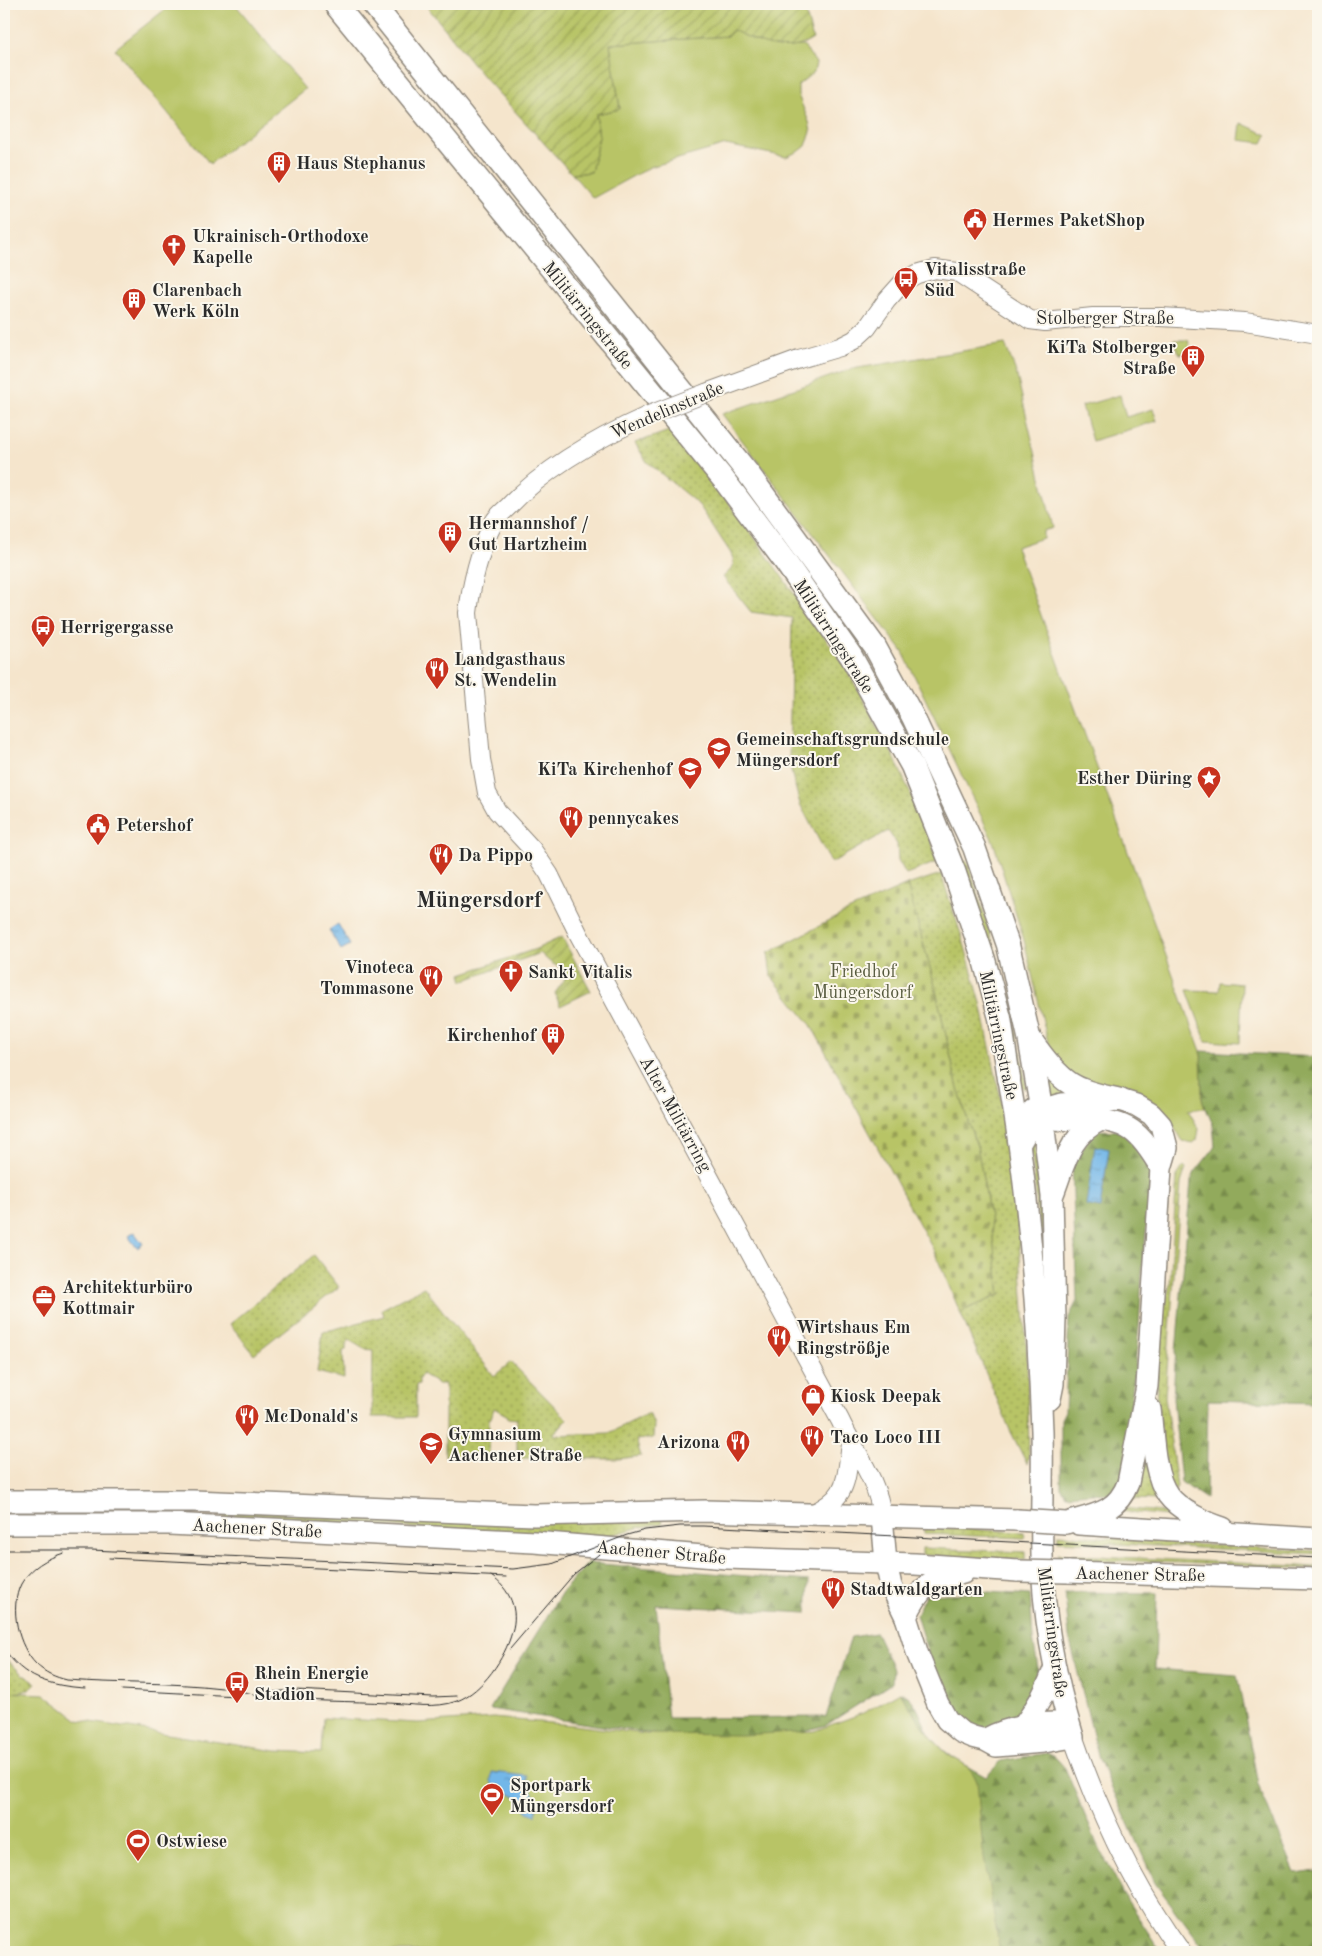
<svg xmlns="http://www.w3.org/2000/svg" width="1322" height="1956" viewBox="0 0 1322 1956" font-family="'Old Standard TT',serif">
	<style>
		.grass { fill: url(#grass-dots); stroke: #727848 }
		.forest { fill: url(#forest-firs); stroke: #5e6a43 }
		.cemetery { fill: url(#cemetery-stones); stroke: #727848 }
		.park { fill: #b8c466; stroke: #727848 }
		.garden { fill: url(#garden-furrows); stroke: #727848 }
		.water { fill: url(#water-ripples); stroke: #4f718a }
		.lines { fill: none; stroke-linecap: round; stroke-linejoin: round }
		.tertiary-casing { stroke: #90887c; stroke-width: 20 }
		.secondary-casing { stroke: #90887c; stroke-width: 21 }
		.primary-casing { stroke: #90887c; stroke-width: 24 }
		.trunk-casing { stroke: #90887c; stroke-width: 25 }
		.tertiary { stroke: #fff; stroke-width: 18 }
		.secondary { stroke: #fff; stroke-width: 19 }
		.primary { stroke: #fff; stroke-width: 21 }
		.trunk { stroke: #fff; stroke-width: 22 }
		.tram { stroke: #2b2b2b; stroke-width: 1 }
		.tertiary-bridge-casing { stroke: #90887c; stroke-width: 20; stroke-linecap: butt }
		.primary-bridge-casing { stroke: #90887c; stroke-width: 24; stroke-linecap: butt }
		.tertiary-bridge { stroke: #fff; stroke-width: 18 }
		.primary-bridge { stroke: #fff; stroke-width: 21 }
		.labels { text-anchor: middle; stroke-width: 4; stroke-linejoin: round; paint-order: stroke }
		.poi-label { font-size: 18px; font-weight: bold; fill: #2b2b2b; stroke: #fbf7ec; text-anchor: start }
		.street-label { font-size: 18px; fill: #2b2b2b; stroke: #fbf7ec }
		.park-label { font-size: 18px; fill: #55593d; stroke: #fbf7ec }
		.district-label { font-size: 22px; font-weight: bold; fill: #2b2b2b; stroke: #fbf7ec }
	</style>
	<defs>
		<pattern id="grass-dots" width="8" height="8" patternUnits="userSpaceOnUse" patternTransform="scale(1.25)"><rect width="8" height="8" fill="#b8c466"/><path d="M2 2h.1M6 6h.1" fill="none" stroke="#969f54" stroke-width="1.8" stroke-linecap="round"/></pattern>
		<pattern id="forest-firs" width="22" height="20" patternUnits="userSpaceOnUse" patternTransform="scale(1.25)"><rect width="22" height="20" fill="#92aa5b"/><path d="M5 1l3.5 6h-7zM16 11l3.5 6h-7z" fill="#778b4b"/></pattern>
		<pattern id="cemetery-stones" width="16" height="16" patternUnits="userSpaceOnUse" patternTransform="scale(1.25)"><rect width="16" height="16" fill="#b8c466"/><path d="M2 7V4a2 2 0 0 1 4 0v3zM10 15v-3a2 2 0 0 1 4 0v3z" fill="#969f54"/></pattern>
		<pattern id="garden-furrows" width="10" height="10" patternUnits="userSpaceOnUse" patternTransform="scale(1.25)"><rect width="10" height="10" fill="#b8c466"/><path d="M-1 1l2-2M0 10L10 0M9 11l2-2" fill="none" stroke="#969f54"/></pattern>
		<pattern id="water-ripples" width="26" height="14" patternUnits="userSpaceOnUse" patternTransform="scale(1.25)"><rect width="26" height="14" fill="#73b7e9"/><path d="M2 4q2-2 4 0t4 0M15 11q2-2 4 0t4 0" fill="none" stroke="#5f95bd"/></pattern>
	</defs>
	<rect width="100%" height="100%" fill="#fbf7ec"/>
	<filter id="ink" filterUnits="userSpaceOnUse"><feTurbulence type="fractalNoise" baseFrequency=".02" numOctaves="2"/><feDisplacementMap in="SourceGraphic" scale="10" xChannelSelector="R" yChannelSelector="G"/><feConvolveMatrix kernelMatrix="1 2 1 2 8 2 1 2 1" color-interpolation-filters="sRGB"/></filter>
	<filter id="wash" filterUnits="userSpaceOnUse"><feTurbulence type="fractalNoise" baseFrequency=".0096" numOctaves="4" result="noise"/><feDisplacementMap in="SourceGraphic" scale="20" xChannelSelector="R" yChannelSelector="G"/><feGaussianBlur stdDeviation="1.12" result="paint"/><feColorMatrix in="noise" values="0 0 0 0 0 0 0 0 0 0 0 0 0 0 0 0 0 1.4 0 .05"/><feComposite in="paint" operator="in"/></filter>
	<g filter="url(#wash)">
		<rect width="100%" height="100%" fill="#f5e5cc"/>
		<g class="grass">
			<path d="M 672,430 L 742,520 L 845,666 L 894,757 L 931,839 L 937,862 L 906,874 L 898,860 L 897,844 L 888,831 L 831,863 L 800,804 L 789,764 L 792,618 L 751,612 L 723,577 C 733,568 737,565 730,552 L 699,505 L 647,462 L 635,443 Z"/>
			<path d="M 967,861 C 992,936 1014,1011 1027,1089 L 1021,1087 L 1015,1047 L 961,863 Z"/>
			<path d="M 941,874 L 963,940 L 981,1003 L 1009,1139 L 1016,1199 L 1027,1353 L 1029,1455 L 1027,1464 L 1010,1430 L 960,1312 L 1000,1295 L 991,1223 L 977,1146 L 969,1125 L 957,1085 L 934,982 L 907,885 Z"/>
			<path d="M 1045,1070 L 1074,1093 L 1050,1101 Z"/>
			<path d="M 1034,1137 L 1042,1207 L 1045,1323 L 1037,1207 L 1030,1138 Z"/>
			<path d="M 1183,1167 L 1186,1168 L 1181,1183 L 1165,1397 L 1177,1487 L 1175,1491 L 1167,1479 L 1159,1417 L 1157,1384 L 1160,1326 L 1170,1284 L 1177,1176 Z"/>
			<path d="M 314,1255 L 339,1287 L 254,1354 L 230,1324 Z"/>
			<path d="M 424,1287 L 494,1376 L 511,1362 L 567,1419 L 553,1435 L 609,1433 L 649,1413 L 654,1425 L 653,1438 L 636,1440 L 641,1456 L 618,1459 L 517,1458 L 517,1419 L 508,1418 L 508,1416 L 494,1408 L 491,1418 L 489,1419 L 489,1457 L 445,1456 L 445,1384 L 436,1384 L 435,1382 L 422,1374 L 419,1379 L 419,1384 L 416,1385 L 416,1417 L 372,1417 L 373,1350 L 364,1349 L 349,1340 L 346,1345 L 346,1350 L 343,1351 L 344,1379 L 317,1372 L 323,1332 L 384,1316 L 382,1309 Z"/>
			<path d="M 1141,1443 L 1160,1500 L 1130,1499 Z"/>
			<path d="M 4,1508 L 164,1509 L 164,1513 L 113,1512 L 4,1515 Z"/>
			<path d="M 1121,1508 L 1163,1512 L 1170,1509 L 1178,1517 L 1119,1511 Z"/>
			<path d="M 217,1511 L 663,1518 L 662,1523 L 637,1528 L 601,1538 L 227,1518 L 217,1513 Z"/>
			<path d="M 924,1527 L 1024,1532 L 1025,1538 L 924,1534 Z"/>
			<path d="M 1058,1534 L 1194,1544 L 1318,1551 L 1318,1554 L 1058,1541 Z"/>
			<path d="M 922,1548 L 1025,1552 L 1025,1560 L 922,1555 Z"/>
			<path d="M 1058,1554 L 1318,1567 L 1318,1569 L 1132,1561 L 1059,1561 Z"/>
			<path d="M 4,1657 L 22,1674 L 36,1683 C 26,1694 17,1693 4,1691 Z"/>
		</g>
		<g class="forest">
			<path d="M 1201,1051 L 1318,1057 L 1318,1403 L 1208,1400 L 1206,1499 L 1181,1482 L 1173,1398 L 1175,1363 L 1191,1181 L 1195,1172 L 1215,1147 L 1213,1125 L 1202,1099 Z"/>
			<path d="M 1094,1130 L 1124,1131 L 1150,1168 L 1150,1193 L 1142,1273 L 1139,1327 L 1124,1471 L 1115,1495 L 1092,1493 L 1066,1495 L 1061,1487 L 1061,1419 L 1065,1411 L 1069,1317 L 1077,1301 L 1072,1166 Z"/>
			<path d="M 588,1563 L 809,1581 L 807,1613 L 656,1605 L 668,1718 L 826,1717 L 851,1637 L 876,1633 L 893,1669 L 892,1683 L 826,1725 L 785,1736 L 680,1738 L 490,1709 L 562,1592 Z"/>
			<path d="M 990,1592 L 1030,1595 L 1033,1639 L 1040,1680 L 1023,1717 L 989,1729 L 969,1724 L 955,1715 L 937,1683 L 916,1615 L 925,1595 Z"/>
			<path d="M 1065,1592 L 1157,1593 L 1155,1669 L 1237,1675 L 1258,1784 L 1295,1873 L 1318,1870 L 1318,1952 L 1207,1952 L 1155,1883 L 1099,1759 L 1069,1637 Z"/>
			<path d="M 900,1692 C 919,1698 921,1724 932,1738 C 946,1756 967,1766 986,1777 L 1001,1761 L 1047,1753 L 1055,1757 L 1065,1768 L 1097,1844 L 1127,1900 L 1161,1952 L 938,1952 L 755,1750 L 861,1718 Z"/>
		</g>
		<path class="cemetery" d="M 907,885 L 934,982 L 957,1085 L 969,1125 L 977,1146 L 991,1223 L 1000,1295 L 960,1312 L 935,1253 L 811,1025 L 771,976 L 768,953 L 850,910 Z"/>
		<g class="park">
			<path d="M 172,4 L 235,4 L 305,89 L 210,164 L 115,49 Z"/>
			<path d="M 733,30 C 764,45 770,48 804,46 L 816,63 L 814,72 L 798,85 L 798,95 L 809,122 L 811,132 L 806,146 L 801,150 L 786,157 L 726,145 L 650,167 L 593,198 L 572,174 L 591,172 L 599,137 L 596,114 L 620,109 L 610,44 L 728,36 Z"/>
			<path d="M 1241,123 L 1267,135 L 1263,143 L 1239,140 Z"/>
			<path d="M 1173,340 L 1188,340 L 1191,352 L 1180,354 Z"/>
			<path d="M 1005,344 L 1016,372 L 1053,528 L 1043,531 L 1043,538 L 1016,547 L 1201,1051 L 1202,1099 L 1205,1108 L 1188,1110 L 1199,1129 L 1197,1140 L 1193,1143 L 1183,1141 L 1162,1110 L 1145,1095 L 1120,1088 L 1095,1084 L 1070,1074 L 1049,1047 L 1024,940 L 993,841 L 903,652 L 722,414 L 852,369 Z"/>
			<path d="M 1120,395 L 1126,417 L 1153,409 L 1157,421 L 1092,441 L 1082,406 Z"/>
			<path d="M 1220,982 L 1242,984 L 1240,1043 L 1206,1041 L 1187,990 L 1219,991 Z"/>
			<path d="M 4,1692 L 44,1694 L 78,1720 L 276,1751 L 321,1753 L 323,1718 L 418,1723 L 493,1718 L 573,1725 L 646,1734 L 742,1735 L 814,1731 L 863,1713 L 900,1692 C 913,1712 926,1733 943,1750 C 957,1764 968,1759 977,1782 L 983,1851 L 1000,1952 L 4,1952 Z"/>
		</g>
		<g class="garden">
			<path d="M 425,4 L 803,4 L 813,39 C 786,57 759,43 733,30 L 728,36 L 610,44 L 620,109 L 596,114 L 599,137 L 591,172 L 572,174 L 482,75 Z"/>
			<path d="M 562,937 L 591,991 L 560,1006 L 555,993 L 565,979 L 562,968 L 551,963 L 540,953 L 463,981 L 461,974 L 536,949 Z"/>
		</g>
		<g class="water">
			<path d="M 338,924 L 350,945 L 341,950 L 329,930 Z"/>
			<path d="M 1095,1146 L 1109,1149 L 1100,1208 L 1086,1205 Z"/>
			<path d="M 134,1232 L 143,1244 L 137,1248 L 128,1236 Z"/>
			<path d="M 492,1772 L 527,1776 L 527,1781 L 537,1802 L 536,1815 L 527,1812 C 516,1791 510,1796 494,1787 L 491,1781 Z"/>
		</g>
	</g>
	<g filter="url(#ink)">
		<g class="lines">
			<defs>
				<g id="tertiary">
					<path d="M 706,393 L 799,359 L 840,347 L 854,340 L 867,328 L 887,300 L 904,281 L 917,274 L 935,269 L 957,272 L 1030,320 L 1045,322 L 1093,317 L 1161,317 L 1245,322 L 1318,334"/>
					<path d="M 649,415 C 600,437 547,466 509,506 C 504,511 497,516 494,522 C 480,547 471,586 468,613 L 481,759 L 487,793 L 497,811 L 532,849 L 549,874 L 579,935 L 840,1420 C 855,1452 878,1480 882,1516"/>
					<path d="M 810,1515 C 849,1497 845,1482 851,1444"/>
				</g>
				<path id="secondary" d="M 1073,1737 C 1099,1813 1134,1887 1181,1952"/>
				<g id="primary">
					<path d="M 1033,1110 C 1039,1113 1047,1117 1054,1119 C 1064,1121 1075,1118 1085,1119 C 1129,1120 1140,1132 1161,1168"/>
					<path d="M 1042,1113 L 1052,1196 L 1055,1319 L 1053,1384 L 1050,1399"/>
					<path d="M 1020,1143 L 1031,1124 L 1051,1107 L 1061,1104 L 1120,1100 L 1136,1105 L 1151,1114 L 1161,1125 L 1167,1148 L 1161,1168 L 1147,1386 L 1128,1483 C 1117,1513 1094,1515 1066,1523"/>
					<path d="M 1053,1194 C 1065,1163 1069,1135 1101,1120"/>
					<path d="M 1150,1409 C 1153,1434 1153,1475 1168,1495 C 1179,1510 1206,1523 1223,1528"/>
					<path d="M 4,1501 L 193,1501 L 534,1515 L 705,1511 L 1017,1520"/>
					<path d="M 882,1516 L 886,1563 L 891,1586 L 906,1617 L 918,1655 L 938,1704 L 947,1720 L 961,1732 L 973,1737 L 985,1740 L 996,1746 L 1044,1742 L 1073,1737 C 1056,1681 1043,1615 1042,1556 C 1041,1514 1043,1473 1042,1431 C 1038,1314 1029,1194 1009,1079"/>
					<path d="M 4,1524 L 169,1524 L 336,1532 L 534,1542 L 727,1558 L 915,1564 L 1018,1571"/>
					<path d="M 1079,1524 L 1318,1539"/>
					<path d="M 1068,1572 L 1318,1579"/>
					<path d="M 906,1617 C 920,1586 930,1580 963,1573"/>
					<path d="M 1022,1728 C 1036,1709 1047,1690 1055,1667"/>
					<path d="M 986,1739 C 1008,1726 1043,1722 1068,1723"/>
				</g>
				<g id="trunk">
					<path d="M 335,4 L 724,480 L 784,560 L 851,656 L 912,766 L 954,871 L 984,960 L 1000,1018 L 1009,1079"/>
					<path d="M 373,4 L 747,472 L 875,647 L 913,717 L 974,847 L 1008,945 L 1029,1037 L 1042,1113"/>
					<path d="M 1031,1040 C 1042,1056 1055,1074 1071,1084 C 1085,1093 1104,1096 1120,1100"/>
				</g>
			</defs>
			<use href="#tertiary" class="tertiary-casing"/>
			<use href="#secondary" class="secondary-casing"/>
			<use href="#primary" class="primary-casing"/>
			<use href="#trunk" class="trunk-casing"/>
			<use href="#tertiary" class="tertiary"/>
			<use href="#secondary" class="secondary"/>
			<use href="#primary" class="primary"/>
			<use href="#trunk" class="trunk"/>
			<g class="tram">
				<path d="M 4,1550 L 91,1550 L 513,1569 L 552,1564 L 627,1535 L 645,1530 L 680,1526 L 703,1526 L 1318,1558"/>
				<path d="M 64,1553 C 47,1558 30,1568 21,1584 C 9,1608 18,1646 36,1664 C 45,1673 55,1677 67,1680 C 119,1684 171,1682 222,1688 C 239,1690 254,1695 271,1697 C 310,1702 350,1701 389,1703 C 410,1704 436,1709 457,1701 C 483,1691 505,1658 512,1632 C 519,1610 510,1589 491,1576"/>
				<path d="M 109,1558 L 506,1577"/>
				<path d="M 4,1648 C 22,1679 52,1686 85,1688"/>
				<path d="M 510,1649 L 574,1574 L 603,1551"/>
				<path d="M 122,1690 L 237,1696"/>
				<path d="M 269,1692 L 296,1690 L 433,1697 L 457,1696"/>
			</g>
			<defs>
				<path id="tertiary-bridge" d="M 649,415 L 706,393"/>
				<g id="primary-bridge">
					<path d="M 1017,1520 L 1066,1523"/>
					<path d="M 1018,1571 L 1068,1572"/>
				</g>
			</defs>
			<use href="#tertiary-bridge" class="tertiary-bridge-casing"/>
			<use href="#primary-bridge" class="primary-bridge-casing"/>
			<use href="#tertiary-bridge" class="tertiary-bridge"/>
			<use href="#primary-bridge" class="primary-bridge"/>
		</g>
	</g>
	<defs>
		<symbol id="building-pin" viewBox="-11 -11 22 30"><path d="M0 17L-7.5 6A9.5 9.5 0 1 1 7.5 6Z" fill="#c8321e" stroke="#fbf7ec"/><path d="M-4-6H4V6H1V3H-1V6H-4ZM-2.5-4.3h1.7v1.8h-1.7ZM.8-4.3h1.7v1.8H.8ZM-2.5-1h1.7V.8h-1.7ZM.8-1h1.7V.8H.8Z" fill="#fff"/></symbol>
		<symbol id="civic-pin" viewBox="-11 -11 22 30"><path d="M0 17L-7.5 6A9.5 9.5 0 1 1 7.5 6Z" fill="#c8321e" stroke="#fbf7ec"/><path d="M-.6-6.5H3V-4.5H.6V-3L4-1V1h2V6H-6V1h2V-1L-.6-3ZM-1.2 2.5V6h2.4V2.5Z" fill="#fff"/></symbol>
		<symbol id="church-pin" viewBox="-11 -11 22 30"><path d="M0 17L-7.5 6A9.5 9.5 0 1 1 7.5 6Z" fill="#c8321e" stroke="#fbf7ec"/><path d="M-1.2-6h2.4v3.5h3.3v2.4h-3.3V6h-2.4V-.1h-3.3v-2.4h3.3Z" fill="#fff"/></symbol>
		<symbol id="bus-pin" viewBox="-11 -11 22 30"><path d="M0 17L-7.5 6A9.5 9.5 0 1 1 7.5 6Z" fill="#c8321e" stroke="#fbf7ec"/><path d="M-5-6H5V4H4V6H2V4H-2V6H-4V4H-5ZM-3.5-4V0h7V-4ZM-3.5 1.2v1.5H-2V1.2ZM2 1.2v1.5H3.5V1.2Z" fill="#fff"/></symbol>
		<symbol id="restaurant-pin" viewBox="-11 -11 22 30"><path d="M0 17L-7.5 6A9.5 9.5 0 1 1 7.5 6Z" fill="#c8321e" stroke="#fbf7ec"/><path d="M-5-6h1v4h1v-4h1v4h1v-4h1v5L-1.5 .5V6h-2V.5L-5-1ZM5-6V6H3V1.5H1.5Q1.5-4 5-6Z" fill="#fff"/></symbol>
		<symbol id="school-pin" viewBox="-11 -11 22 30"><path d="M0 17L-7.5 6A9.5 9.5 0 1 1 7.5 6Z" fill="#c8321e" stroke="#fbf7ec"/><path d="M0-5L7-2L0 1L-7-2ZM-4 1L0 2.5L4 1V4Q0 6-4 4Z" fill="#fff"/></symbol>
		<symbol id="sight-pin" viewBox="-11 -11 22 30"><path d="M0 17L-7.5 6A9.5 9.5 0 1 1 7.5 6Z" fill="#c8321e" stroke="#fbf7ec"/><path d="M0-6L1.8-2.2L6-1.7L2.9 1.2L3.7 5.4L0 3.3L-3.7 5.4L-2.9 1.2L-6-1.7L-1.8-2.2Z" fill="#fff"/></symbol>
		<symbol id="office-pin" viewBox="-11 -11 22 30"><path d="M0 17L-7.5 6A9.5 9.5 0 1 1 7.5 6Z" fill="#c8321e" stroke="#fbf7ec"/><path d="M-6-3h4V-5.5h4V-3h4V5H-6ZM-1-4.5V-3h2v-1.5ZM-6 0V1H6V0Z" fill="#fff"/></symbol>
		<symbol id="shop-pin" viewBox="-11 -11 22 30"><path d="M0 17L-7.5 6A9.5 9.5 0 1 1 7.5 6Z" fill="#c8321e" stroke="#fbf7ec"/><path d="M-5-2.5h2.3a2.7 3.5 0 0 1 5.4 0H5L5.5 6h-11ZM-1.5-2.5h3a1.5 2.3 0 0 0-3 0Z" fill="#fff"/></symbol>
		<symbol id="stadium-pin" viewBox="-11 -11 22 30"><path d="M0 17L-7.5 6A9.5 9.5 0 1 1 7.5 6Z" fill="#c8321e" stroke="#fbf7ec"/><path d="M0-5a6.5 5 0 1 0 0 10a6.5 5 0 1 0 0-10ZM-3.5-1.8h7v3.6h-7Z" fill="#fff"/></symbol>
	</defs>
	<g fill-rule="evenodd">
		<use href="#building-pin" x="265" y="149" width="28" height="38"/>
		<use href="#civic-pin" x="961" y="206" width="28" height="38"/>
		<use href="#church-pin" x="160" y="232" width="28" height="38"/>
		<use href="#bus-pin" x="892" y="265" width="28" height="38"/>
		<use href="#building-pin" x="120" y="286" width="28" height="38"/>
		<use href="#building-pin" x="1179" y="343" width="28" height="38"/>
		<use href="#building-pin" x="436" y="519" width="28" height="38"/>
		<use href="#bus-pin" x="29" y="613" width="28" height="38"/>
		<use href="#restaurant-pin" x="423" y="655" width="28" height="38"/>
		<use href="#school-pin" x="705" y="735" width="28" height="38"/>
		<use href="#school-pin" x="676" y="755" width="28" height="38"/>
		<use href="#sight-pin" x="1195" y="764" width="28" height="38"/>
		<use href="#restaurant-pin" x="557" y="804" width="28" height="38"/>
		<use href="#civic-pin" x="84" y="811" width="28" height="38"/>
		<use href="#restaurant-pin" x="427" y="841" width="28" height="38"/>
		<use href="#church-pin" x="497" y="958" width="28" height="38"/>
		<use href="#restaurant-pin" x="417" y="963" width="28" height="38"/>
		<use href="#building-pin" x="539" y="1021" width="28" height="38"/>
		<use href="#office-pin" x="30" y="1283" width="28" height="38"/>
		<use href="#restaurant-pin" x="765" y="1323" width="28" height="38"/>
		<use href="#shop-pin" x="799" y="1382" width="28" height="38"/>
		<use href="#restaurant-pin" x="233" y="1402" width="28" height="38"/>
		<use href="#restaurant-pin" x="798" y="1423" width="28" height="38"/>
		<use href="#restaurant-pin" x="724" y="1428" width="28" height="38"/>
		<use href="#school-pin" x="417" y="1430" width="28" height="38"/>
		<use href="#restaurant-pin" x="819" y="1575" width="28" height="38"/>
		<use href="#bus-pin" x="223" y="1669" width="28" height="38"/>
		<use href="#stadium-pin" x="478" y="1781" width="28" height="38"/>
		<use href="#stadium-pin" x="124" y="1827" width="28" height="38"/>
	</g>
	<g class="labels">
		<g class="poi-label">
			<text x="296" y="169">Haus Stephanus</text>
			<text x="992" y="226">Hermes PaketShop</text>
			<text x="192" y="242">Ukrainisch-Orthodoxe<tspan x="192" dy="21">Kapelle</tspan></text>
			<text x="924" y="275">Vitalisstraße<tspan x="924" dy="21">Süd</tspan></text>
			<text x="152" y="296">Clarenbach<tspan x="152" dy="21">Werk Köln</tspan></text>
			<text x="1176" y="353" text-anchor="end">KiTa Stolberger<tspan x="1176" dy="21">Straße</tspan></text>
			<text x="468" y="529">Hermannshof /<tspan x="468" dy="21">Gut Hartzheim</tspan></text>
			<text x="60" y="633">Herrigergasse</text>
			<text x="454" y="665">Landgasthaus<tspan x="454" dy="21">St. Wendelin</tspan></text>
			<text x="736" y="745">Gemeinschaftsgrundschule<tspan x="736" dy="21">Müngersdorf</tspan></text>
			<text x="672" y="775" text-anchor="end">KiTa Kirchenhof</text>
			<text x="1192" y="784" text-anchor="end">Esther Düring</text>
			<text x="588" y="824">pennycakes</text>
			<text x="116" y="831">Petershof</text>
			<text x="458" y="861">Da Pippo</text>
			<text x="414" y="973" text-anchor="end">Vinoteca<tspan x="414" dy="21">Tommasone</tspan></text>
			<text x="528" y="978">Sankt Vitalis</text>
			<text x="536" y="1041" text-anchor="end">Kirchenhof</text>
			<text x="62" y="1293">Architekturbüro<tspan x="62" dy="21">Kottmair</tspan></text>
			<text x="796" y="1333">Wirtshaus Em<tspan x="796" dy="21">Ringströßje</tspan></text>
			<text x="830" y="1402">Kiosk Deepak</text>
			<text x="264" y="1422">McDonald's</text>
			<text x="448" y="1440">Gymnasium<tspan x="448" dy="21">Aachener Straße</tspan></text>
			<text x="830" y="1443">Taco Loco III</text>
			<text x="720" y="1448" text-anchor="end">Arizona</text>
			<text x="850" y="1595">Stadtwaldgarten</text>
			<text x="254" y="1679">Rhein Energie<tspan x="254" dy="21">Stadion</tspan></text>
			<text x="510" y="1791">Sportpark<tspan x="510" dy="21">Müngersdorf</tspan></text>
			<text x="156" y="1847">Ostwiese</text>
		</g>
		<g class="street-label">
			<text transform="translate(588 315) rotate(51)" y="6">Militärringstraße</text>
			<text x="1105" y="324">Stolberger Straße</text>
			<text transform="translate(667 410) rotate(-23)" y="6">Wendelinstraße</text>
			<text transform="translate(834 636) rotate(57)" y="6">Militärringstraße</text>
			<text transform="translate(999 1035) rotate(78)" y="6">Militärringstraße</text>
			<text transform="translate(676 1114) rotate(61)" y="6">Alter Militärring</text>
			<text transform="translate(257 1528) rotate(3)" y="6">Aachener Straße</text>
			<text transform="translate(661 1552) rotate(5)" y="6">Aachener Straße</text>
			<text transform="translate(1140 1574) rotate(1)" y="6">Aachener Straße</text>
			<text transform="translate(1053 1632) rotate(82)" y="6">Militärringstraße</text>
		</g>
		<g class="park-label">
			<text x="863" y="977">Friedhof<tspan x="863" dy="21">Müngersdorf</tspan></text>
		</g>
		<g class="district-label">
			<text x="479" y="907">Müngersdorf</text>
		</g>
	</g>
	<rect width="1322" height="1956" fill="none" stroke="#fbf7ec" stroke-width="20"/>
</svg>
